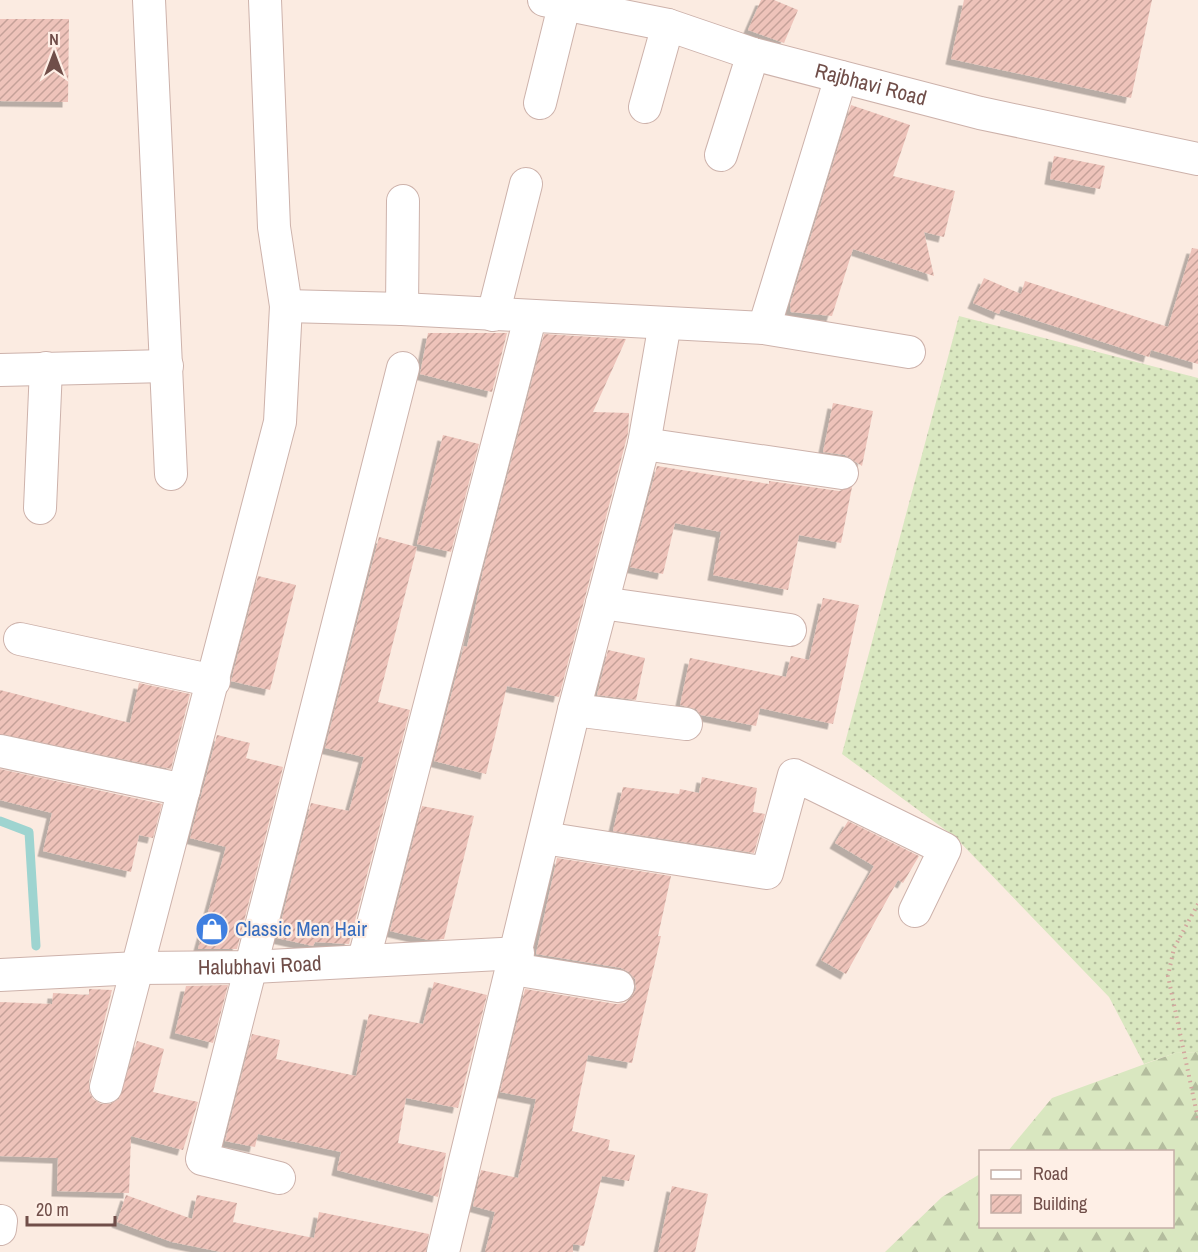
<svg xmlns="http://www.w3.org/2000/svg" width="1198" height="1252" viewBox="0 0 1198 1252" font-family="'Archivo Narrow',sans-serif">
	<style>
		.grass { fill: url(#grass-dots) }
		.forest { fill: url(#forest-firs) }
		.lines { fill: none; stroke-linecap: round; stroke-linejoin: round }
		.stream { stroke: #9ed4d0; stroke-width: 9 }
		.building { fill: url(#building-hatch); filter: url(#shadow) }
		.minor-casing { stroke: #cdb2ab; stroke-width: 34 }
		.path { stroke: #d3a69e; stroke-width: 4; stroke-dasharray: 1.5 4.5; stroke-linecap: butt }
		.minor { stroke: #fff; stroke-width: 32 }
		.labels { text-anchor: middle; stroke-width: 4.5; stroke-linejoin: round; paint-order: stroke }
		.street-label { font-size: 21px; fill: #704e49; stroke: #feefe6 }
		.shop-label { font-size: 21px; fill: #366cbe; stroke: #feefe6; text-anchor: start }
	</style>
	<defs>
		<pattern id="grass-dots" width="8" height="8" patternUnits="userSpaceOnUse" patternTransform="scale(1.5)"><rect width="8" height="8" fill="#d9e7c0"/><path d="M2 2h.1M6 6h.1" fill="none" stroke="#b4bd9e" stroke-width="1.8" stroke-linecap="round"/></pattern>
		<pattern id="forest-firs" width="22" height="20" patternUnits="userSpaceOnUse" patternTransform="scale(1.5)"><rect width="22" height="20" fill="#d9e7c0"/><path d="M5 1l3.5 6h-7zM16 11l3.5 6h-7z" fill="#b4bd9e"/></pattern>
		<pattern id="building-hatch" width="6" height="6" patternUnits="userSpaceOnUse" patternTransform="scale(1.5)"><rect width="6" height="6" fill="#eec3ba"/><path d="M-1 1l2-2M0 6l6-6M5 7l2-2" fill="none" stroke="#c5a199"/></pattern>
		<filter id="shadow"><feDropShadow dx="-5.5" dy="5.5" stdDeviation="0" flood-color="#0004"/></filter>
	</defs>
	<rect width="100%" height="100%" fill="#fbebe1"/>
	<path class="grass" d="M 959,316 L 1198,378 L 1198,1052 L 1175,1053 L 1144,1064 L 1109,997 L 955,837 L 842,754 Z"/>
	<path class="forest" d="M 1198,1052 L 1198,1252 L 885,1252 L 942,1197 L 980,1174 L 980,1226 L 1172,1226 L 1172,1152 L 1008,1151 L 1052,1098 L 1175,1053 Z"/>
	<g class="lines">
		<path class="stream" d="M 0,821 L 29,832 L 36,946"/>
	</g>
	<g class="building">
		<path d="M 761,0 L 774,0 L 798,10 L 784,43 L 748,30 Z"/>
		<path d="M 964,0 L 1152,0 L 1131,98 L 951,59 Z"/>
		<path d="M 0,19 L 69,19 L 68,102 L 0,101 Z"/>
		<path d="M 851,105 L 910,125 L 893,176 L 955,191 L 944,237 L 924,232 L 934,276 L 853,249 L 832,316 L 791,312 L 790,305 Z"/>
		<path d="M 1054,156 L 1105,166 L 1100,189 L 1050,179 Z"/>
		<path d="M 1192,248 L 1198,249 L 1198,364 L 1151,350 L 1149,357 L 1001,309 L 999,314 L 973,303 L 984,278 L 1021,294 L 1025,281 L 1168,327 Z"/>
		<path d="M 428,333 L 507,333 L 492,392 L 420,374 Z"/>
		<path d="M 544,334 L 626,339 L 593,412 L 629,413 L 628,433 L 559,697 L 507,686 L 486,774 L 434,761 L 464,646 L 467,647 L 483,571 Z"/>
		<path d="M 833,403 L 873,411 L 862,466 L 845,455 L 823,452 Z"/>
		<path d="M 443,435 L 479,444 L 451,552 L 417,544 Z"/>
		<path d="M 657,466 L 769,484 L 769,481 L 839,491 L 852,487 L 841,543 L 799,535 L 788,590 L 713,575 L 721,532 L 675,523 L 663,574 L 630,567 Z"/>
		<path d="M 379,537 L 417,547 L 378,702 L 410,710 L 349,944 L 315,942 L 313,946 L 277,938 L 311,803 L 349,811 L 364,757 L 325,748 Z"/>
		<path d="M 258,576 L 296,585 L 270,690 L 231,681 Z"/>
		<path d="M 823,598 L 859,605 L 833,724 L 760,708 L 756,726 L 701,715 L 696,709 L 680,705 L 690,658 L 786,677 L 791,656 L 809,660 Z"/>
		<path d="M 608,650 L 645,658 L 636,700 L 597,695 Z"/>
		<path d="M 139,683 L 190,694 L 171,769 L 0,734 L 0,690 L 130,723 Z"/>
		<path d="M 217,735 L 250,743 L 246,758 L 283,767 L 237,949 L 198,949 L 226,847 L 190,838 Z"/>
		<path d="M 0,769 L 162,804 L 153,838 L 139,835 L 131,872 L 43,851 L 52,813 L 0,800 Z"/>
		<path d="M 702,777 L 757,788 L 753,812 L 765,814 L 754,853 L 613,831 L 623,787 L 679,794 L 680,789 L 699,793 Z"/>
		<path d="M 422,806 L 474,816 L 444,939 L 429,940 L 390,931 Z"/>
		<path d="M 848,821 L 919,856 L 903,883 L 898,880 L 846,974 L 821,960 L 874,866 L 835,843 Z"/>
		<path d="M 557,858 L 671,876 L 658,936 L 661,936 L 632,1063 L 588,1055 L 572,1131 L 610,1140 L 608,1150 L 635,1155 L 629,1181 L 602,1176 L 584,1246 L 573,1244 L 573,1252 L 485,1252 L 495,1212 L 473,1206 L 481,1170 L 518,1178 L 536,1099 L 500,1092 L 525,989 L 616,1004 L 625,1003 L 632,997 L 636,989 L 635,979 L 629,972 L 621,968 L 536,954 Z"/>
		<path d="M 434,982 L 487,995 L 458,1108 L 406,1098 L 398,1143 L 446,1153 L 438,1197 L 337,1170 L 341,1152 L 258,1134 L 255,1147 L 225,1141 L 252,1034 L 280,1040 L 276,1059 L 356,1076 L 369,1014 L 423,1024 Z"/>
		<path d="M 228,985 L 213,1043 L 175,1033 L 186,986 Z"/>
		<path d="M 89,989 L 112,990 L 89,1082 L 89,1091 L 93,1099 L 101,1104 L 110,1104 L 119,1099 L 137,1041 L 164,1049 L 153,1092 L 198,1102 L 183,1150 L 131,1136 L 129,1193 L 57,1191 L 58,1158 L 0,1156 L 0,1002 L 52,1004 L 53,993 L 89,995 Z"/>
		<path d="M 672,1186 L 708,1194 L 695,1252 L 658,1252 Z"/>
		<path d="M 126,1195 L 192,1219 L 197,1195 L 237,1203 L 233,1222 L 314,1238 L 319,1212 L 429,1234 L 426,1252 L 221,1252 L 172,1242 L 117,1222 Z"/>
	</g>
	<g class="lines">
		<defs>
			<g id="minor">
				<path d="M 149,0 L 171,474"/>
				<path id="s1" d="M 544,0 L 668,25 L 753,54 L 980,113 L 1198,159"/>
				<path d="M 540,103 L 564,6"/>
				<path d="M 645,107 L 668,25"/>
				<path d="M 721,155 L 753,54"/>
				<path d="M 286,306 L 402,309 L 764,328 L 909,352"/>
				<path d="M 402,309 L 403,201"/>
				<path d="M 493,315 L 526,184"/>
				<path d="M 764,328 L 841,77"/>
				<path d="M 0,370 L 167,366"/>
				<path d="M 644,444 L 842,473"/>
				<path d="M 40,508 L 46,368"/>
				<path d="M 602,603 L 790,630"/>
				<path d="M 20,639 L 214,681"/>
				<path d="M 574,710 L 686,724"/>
				<path d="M 0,751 L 184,790"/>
				<path d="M 544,838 L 767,873 L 794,775 L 945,849 L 915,911"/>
				<path d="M 364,959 L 530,318"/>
				<path d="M 513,969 L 618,986"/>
				<path id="s2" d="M 0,975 L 138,968 L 252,967 L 518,953"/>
				<path d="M 106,1087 L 280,422 L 286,306 L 274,227 L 265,0"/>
				<path d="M 279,1178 L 202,1159 L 403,368"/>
				<path d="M 0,1229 L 1,1221"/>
				<path d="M 443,1252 L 574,710 L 644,444 L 665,323"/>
			</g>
		</defs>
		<use href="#minor" class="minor-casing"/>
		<path class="path" d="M 1198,904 L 1174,948 L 1168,976 L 1198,1119"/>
		<use href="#minor" class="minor"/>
	</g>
	<defs>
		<symbol id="shop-disc" viewBox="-11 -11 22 22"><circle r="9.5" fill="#3f7fe0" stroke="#feefe6"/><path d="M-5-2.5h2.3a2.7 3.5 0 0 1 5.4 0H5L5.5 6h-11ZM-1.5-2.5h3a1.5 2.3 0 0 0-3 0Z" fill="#fff"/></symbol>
	</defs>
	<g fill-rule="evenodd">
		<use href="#shop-disc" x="193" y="910" width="38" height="38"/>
	</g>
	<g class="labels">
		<g class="street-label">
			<text dy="7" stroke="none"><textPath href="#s1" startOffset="338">Rajbhavi Road</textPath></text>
			<text dy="7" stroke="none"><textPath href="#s2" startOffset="260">Halubhavi Road</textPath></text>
		</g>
		<g class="shop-label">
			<text x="235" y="936">Classic Men Hair</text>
		</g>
	</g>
	<rect x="979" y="1150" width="195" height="78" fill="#feefe6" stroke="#c5afa7" stroke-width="1.5"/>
	<rect x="991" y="1170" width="30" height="9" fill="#ffffff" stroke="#c5afa7" stroke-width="1.5"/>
	<text x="1033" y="1180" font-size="18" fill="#704e49">Road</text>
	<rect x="991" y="1195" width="30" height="18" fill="url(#building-hatch)" stroke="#c5afa7" stroke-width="1.5"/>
	<text x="1033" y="1210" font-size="18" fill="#704e49">Building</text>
	<g transform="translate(54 54)" stroke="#feefe6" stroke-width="4.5" paint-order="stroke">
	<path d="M0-4.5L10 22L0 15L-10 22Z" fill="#704e49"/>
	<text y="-9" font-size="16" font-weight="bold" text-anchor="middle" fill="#704e49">N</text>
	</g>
	<path d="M27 1216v9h88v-9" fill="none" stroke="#704e49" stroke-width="3"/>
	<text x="36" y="1216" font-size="18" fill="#704e49" stroke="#feefe6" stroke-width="4.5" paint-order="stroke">20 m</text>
</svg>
